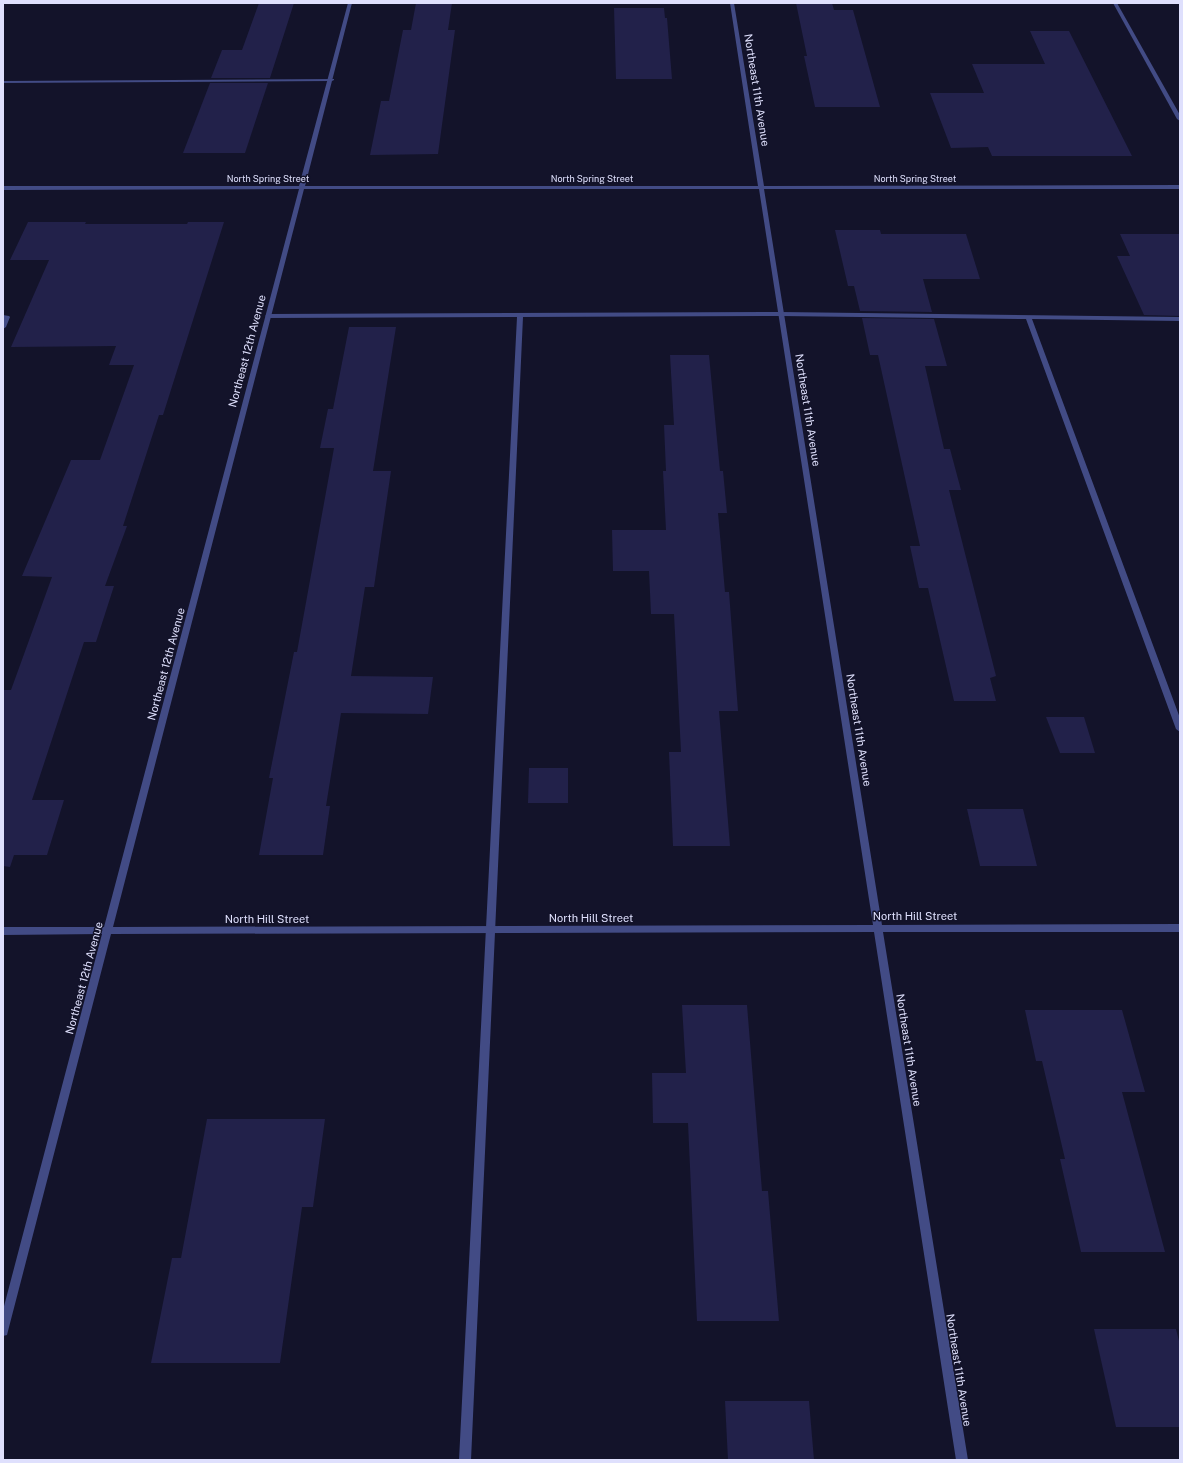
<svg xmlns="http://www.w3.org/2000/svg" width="1183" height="1463" viewBox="0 0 1183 1463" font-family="'Public Sans',sans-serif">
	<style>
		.building { fill: #22214a }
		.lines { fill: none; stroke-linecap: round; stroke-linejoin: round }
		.lane { fill: #424b85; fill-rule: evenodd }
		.street { fill: #424b85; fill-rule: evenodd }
		.labels { text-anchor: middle; stroke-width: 3; stroke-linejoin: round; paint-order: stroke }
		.far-street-label { font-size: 9px; fill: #dfe0fd; stroke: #13132a }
		.street-label { font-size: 11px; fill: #dfe0fd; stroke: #13132a }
	</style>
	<rect width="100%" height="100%" fill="#13132a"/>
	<g class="building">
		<path d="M 259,3 L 294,3 L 270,78 L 211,78 L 222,50 L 242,50 Z"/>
		<path d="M 416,3 L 452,3 L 448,30 L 455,30 L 438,154 L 370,155 L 381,101 L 389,101 L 403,30 L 411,30 Z"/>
		<path d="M 796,3 L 832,3 L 834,10 L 853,10 L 880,107 L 815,107 L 804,56 L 807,56 Z"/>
		<path d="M 614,8 L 664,8 L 665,18 L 667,18 L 672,79 L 616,79 Z"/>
		<path d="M 1030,31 L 1069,31 L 1132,156 L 992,156 L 988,147 L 951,148 L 930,93 L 984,93 L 972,64 L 1045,64 Z"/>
		<path d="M 210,83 L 268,83 L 245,153 L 183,153 Z"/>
		<path d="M 28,222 L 86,222 L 85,224 L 187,224 L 188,222 L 224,222 L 163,415 L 159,415 L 123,526 L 127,526 L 105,586 L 114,586 L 96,642 L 84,642 L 32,800 L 64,800 L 47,855 L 14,855 L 10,867 L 3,866 L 3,690 L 11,690 L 52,577 L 22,576 L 71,460 L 100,460 L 134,365 L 109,365 L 116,346 L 11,347 L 49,260 L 10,260 Z"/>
		<path d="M 835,230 L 880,230 L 881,234 L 966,234 L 980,279 L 923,279 L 932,312 L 860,311 L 854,286 L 848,286 Z"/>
		<path d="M 1120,234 L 1180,234 L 1180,316 L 1144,315 L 1117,256 L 1130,256 Z"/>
		<path d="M 862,318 L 934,319 L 947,366 L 925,366 L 944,449 L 950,449 L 961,490 L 949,490 L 996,676 L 990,678 L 996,701 L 954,701 L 928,588 L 919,588 L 910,546 L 920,546 L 878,355 L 870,355 Z"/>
		<path d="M 349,327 L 396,327 L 373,471 L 391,471 L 374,587 L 365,587 L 351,676 L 433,677 L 428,714 L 341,713 L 326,806 L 330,806 L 323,855 L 259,855 L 273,778 L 269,778 L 294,652 L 297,652 L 334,448 L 320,448 L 328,409 L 333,409 Z"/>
		<path d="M 670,355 L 709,355 L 720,471 L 723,471 L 727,513 L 718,513 L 725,592 L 729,592 L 738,711 L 719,711 L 730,846 L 673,846 L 669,752 L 681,752 L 674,614 L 651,614 L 649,571 L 613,571 L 612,530 L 666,530 L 663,471 L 666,471 L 664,425 L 674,425 Z"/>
		<path d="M 1046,717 L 1084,717 L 1095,753 L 1060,753 Z"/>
		<path d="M 529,768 L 568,768 L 568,803 L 528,803 Z"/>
		<path d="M 967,809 L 1023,809 L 1037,866 L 980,866 Z"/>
		<path d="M 682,1005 L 747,1005 L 762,1191 L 768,1191 L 779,1321 L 697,1321 L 688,1123 L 653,1123 L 652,1073 L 686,1073 Z"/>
		<path d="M 1025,1010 L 1122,1010 L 1145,1092 L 1122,1092 L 1165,1252 L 1081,1252 L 1060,1159 L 1065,1159 L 1042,1061 L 1036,1061 Z"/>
		<path d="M 207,1119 L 325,1119 L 313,1207 L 302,1207 L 280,1363 L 151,1363 L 172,1258 L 181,1258 Z"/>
		<path d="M 1094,1329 L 1176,1329 L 1180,1345 L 1180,1427 L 1116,1427 Z"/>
		<path d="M 725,1401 L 809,1401 L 814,1460 L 728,1460 Z"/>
	</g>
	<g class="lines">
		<g class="lane">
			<path d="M 334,79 L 334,80 L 332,81 L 3,83 L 3,81 Z"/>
			<path d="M 781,312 L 1180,317 L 1180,321 L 1032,319 L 1180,718 L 1180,732 L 1176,729 L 1026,319 L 781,316 L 523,317 L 471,1460 L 459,1460 L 517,317 L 268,318 L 265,316 L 268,314 Z"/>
			<path d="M 3,315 L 9,316 L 10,317 L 6,327 L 3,329 Z"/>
		</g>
		<g class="street">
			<path d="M 348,3 L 352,3 L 305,186 L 758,186 L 730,3 L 734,3 L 764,186 L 1180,185 L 1180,189 L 764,189 L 882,925 L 1180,924 L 1180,932 L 883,932 L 968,1460 L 956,1460 L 874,932 L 111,934 L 8,1331 L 7,1335 L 3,1336 L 3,1310 L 102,934 L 3,935 L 3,927 L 104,927 L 299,189 L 3,190 L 3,186 L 299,186 ZM 304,189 L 759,189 L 873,925 L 113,927 Z"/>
			<path d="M 1113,3 L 1117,3 L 1180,115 L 1180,121 L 1177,119 Z"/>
		</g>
	</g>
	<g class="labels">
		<g class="far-street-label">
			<text x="268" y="182">North Spring Street</text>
			<text x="592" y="182">North Spring Street</text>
			<text x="915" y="182">North Spring Street</text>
		</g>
		<g class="street-label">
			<text transform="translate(757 90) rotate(81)" y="4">Northeast 11th Avenue</text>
			<text transform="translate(247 351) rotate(-75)" y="4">Northeast 12th Avenue</text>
			<text transform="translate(808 410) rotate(81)" y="4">Northeast 11th Avenue</text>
			<text transform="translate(166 664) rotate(-75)" y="4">Northeast 12th Avenue</text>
			<text transform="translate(859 730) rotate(81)" y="4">Northeast 11th Avenue</text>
			<text x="915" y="920">North Hill Street</text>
			<text x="591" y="922">North Hill Street</text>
			<text x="267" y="923">North Hill Street</text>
			<text transform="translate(84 978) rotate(-75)" y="4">Northeast 12th Avenue</text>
			<text transform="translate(909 1050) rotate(81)" y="4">Northeast 11th Avenue</text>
			<text transform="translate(959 1370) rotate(81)" y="4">Northeast 11th Avenue</text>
		</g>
	</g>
	<rect width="1183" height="1463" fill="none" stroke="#dfe0fd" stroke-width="8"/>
</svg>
